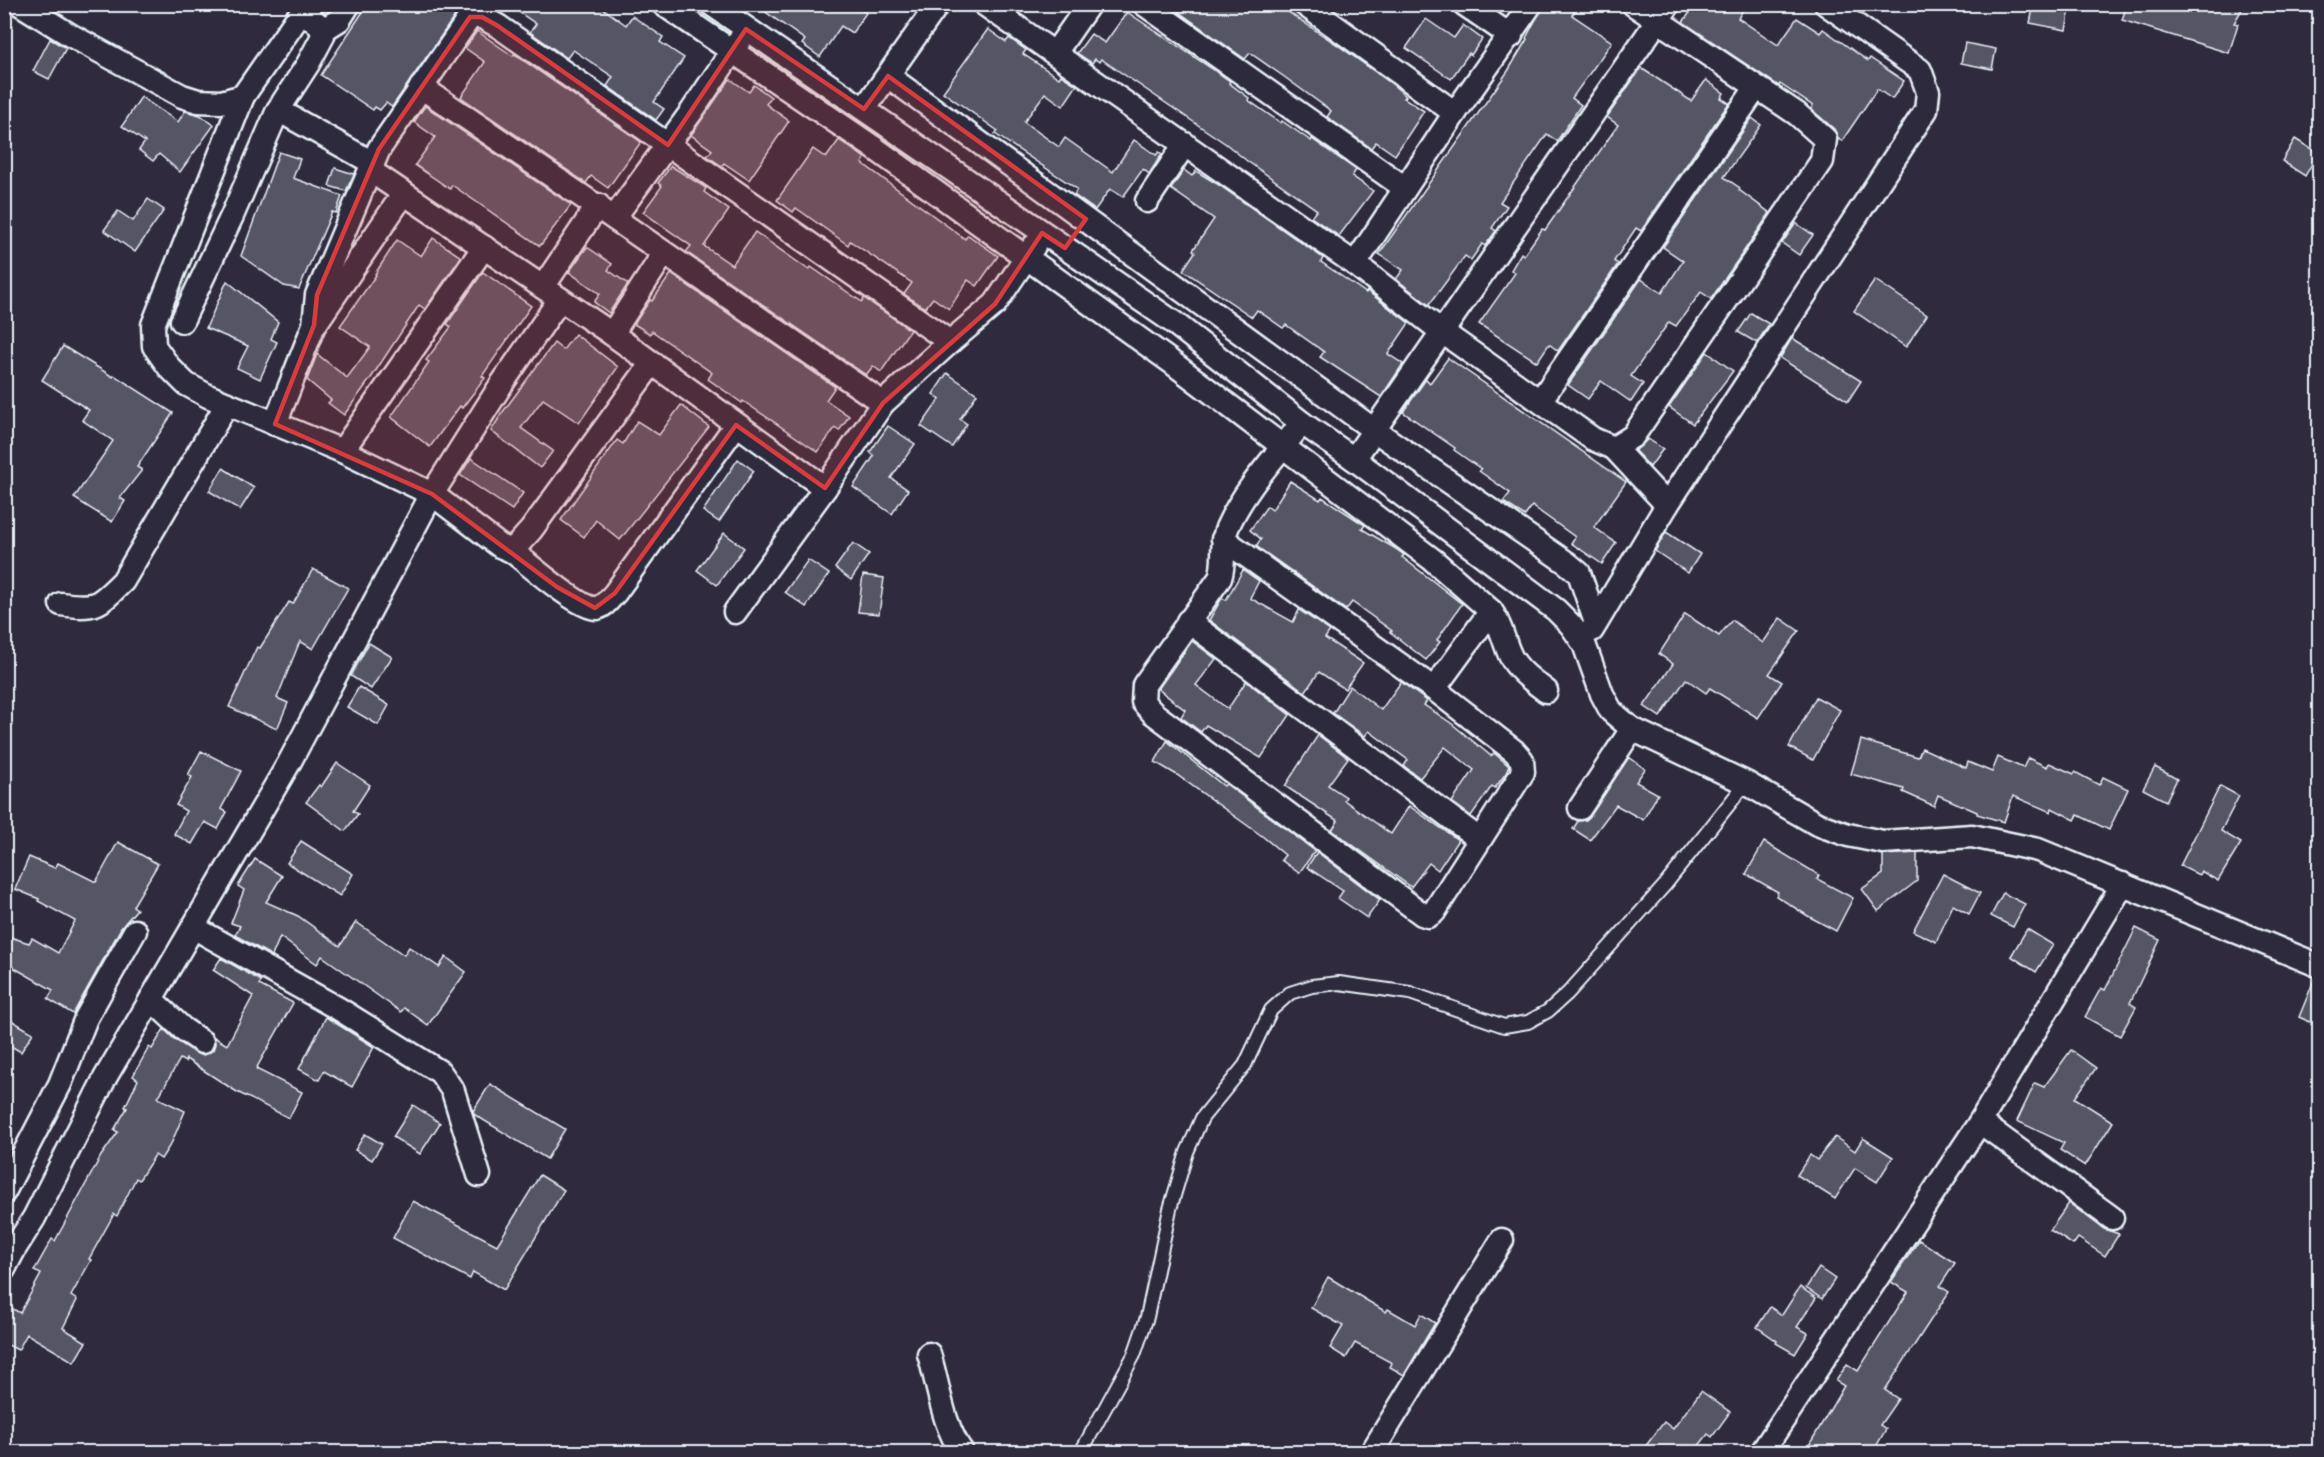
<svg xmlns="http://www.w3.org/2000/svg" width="2324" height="1457" viewBox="0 0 2324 1457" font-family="'Playpen Sans',sans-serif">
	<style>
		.building { fill: #575565; stroke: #e8f1f8; stroke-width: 1.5 }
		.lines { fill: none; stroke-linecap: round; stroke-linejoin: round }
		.lane-casing { stroke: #e8f1f8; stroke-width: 16 }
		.street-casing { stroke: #e8f1f8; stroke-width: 27 }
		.lane { stroke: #2f2a3d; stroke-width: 12 }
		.street { stroke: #2f2a3d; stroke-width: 22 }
		.marked { fill: #d83c3d; fill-opacity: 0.2; stroke: #d83c3d; stroke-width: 4.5; stroke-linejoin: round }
	</style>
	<rect width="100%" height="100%" fill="#2f2a3d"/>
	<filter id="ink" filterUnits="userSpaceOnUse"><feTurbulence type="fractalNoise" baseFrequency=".0167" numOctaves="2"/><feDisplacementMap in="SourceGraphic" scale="12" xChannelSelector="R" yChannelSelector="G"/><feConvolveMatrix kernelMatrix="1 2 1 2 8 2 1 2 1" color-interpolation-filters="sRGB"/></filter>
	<g filter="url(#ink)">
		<g class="building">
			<path d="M 368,4 L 438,4 L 455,16 L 392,107 L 386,103 L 380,110 L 375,107 L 373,110 L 321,75 Z"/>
			<path d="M 507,4 L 597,4 L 626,25 L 632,16 L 663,37 L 660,42 L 684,58 L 654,102 L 664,109 L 656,120 L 607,86 L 613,77 L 573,50 L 567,58 L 530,32 L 536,24 Z"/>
			<path d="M 754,4 L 854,4 L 866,13 L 852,33 L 841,26 L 820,57 L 802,44 L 805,40 Z"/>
			<path d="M 1184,4 L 1276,4 L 1339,46 L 1392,84 L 1406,96 L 1404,98 L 1424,111 L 1395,155 L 1376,142 L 1371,148 L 1327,117 L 1331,111 L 1283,76 L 1250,53 L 1245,59 L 1179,12 Z"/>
			<path d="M 1544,4 L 1579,4 L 1572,15 L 1612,42 L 1572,98 L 1581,105 L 1557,141 L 1547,134 L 1500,202 L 1507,206 L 1492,228 L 1496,231 L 1485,246 L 1482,244 L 1471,260 L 1465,256 L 1429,305 L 1396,279 L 1403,270 L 1379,254 L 1508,71 L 1527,39 L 1526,38 Z"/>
			<path d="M 1696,4 L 1747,4 L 1738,18 L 1778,45 L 1797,18 L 1820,33 L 1823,29 L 1868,61 L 1870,58 L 1904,81 L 1892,99 L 1877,89 L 1842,141 L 1838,139 L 1834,129 L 1811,109 L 1813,106 L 1780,84 L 1779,86 L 1683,22 Z"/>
			<path d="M 2034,4 L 2071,4 L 2066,30 L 2030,23 Z"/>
			<path d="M 2127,4 L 2245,4 L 2234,23 L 2238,24 L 2229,53 L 2122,20 Z"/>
			<path d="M 1127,12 L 1230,81 L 1229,83 L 1249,98 L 1248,100 L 1281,123 L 1282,121 L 1311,141 L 1312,139 L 1356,170 L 1352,176 L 1373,191 L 1339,236 L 1311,217 L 1317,210 L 1247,161 L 1226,144 L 1101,59 L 1099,62 L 1095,59 L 1092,63 L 1077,53 L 1091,34 L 1105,43 Z"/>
			<path d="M 1426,19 L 1454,38 L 1463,25 L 1482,39 L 1471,55 L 1469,53 L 1451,79 L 1406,48 Z"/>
			<path d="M 988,29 L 1006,42 L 1009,38 L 1026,50 L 1023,54 L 1059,78 L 1061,75 L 1077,85 L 1063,106 L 1045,93 L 1024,122 L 1059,147 L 1065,138 L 1113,172 L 1134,140 L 1156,155 L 1159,152 L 1162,154 L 1149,174 L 1143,169 L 1123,197 L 1110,189 L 1095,210 L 1074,195 L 1077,189 L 995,134 L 998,131 L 943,92 Z"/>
			<path d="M 477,31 L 513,56 L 514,54 L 641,142 L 608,188 L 591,176 L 586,183 L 461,97 L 485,62 L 465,48 Z"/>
			<path d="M 50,39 L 66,48 L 49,79 L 33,71 Z"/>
			<path d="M 1965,43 L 1996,49 L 1992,69 L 1961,63 Z"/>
			<path d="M 1641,68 L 1691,101 L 1706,80 L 1724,93 L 1721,98 L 1729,103 L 1641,231 L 1636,228 L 1614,261 L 1618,264 L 1558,351 L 1549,344 L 1537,362 L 1479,324 L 1515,273 L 1511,270 L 1521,253 L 1524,255 L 1542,229 L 1545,230 L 1618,125 L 1607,117 Z"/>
			<path d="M 730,79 L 749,92 L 754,85 L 771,97 L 766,104 L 789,121 L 749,180 L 724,163 L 722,166 L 707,156 L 712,150 L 691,135 Z"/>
			<path d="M 141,97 L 178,122 L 185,111 L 200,115 L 214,125 L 180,172 L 159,154 L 153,161 L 139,150 L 145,142 L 122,126 Z"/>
			<path d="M 425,106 L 571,205 L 540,246 L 452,185 L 450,189 L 415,165 L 435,137 L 414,122 Z"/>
			<path d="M 1752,118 L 1761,125 L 1724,177 L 1740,188 L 1739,190 L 1770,213 L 1711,299 L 1701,292 L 1676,326 L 1669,322 L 1631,376 L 1643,384 L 1631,402 L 1601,381 L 1588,399 L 1568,385 L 1641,279 L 1662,293 L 1683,261 L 1663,247 Z"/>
			<path d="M 2295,139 L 2318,153 L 2305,176 L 2282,161 Z"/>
			<path d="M 839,140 L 865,158 L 862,163 L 965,239 L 968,235 L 998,256 L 977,286 L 968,280 L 949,309 L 933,298 L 925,308 L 904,294 L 912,283 L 850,241 L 848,245 L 796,208 L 793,212 L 777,200 L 813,149 L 826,158 Z"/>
			<path d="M 279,152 L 300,159 L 293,178 L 342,196 L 336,213 L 332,212 L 299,289 L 284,286 L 241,256 Z"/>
			<path d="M 671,166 L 706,188 L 704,192 L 729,210 L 704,246 L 732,265 L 755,232 L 809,270 L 811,267 L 862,302 L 864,298 L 910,330 L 881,372 L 873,366 L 866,375 L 686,252 L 691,246 L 643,212 L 662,186 L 658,183 Z"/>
			<path d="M 335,168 L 354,174 L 346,191 L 329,186 Z"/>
			<path d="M 1184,170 L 1192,176 L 1196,171 L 1219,185 L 1323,258 L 1321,262 L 1366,293 L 1367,291 L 1409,323 L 1388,354 L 1403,364 L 1381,397 L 1320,357 L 1324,352 L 1286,325 L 1283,328 L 1257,310 L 1252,317 L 1183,270 L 1195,252 L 1193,250 L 1214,219 L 1171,189 Z"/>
			<path d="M 148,199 L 164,210 L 135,252 L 104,230 L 118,211 L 133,221 Z"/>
			<path d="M 1796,223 L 1813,235 L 1799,255 L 1782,243 Z"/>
			<path d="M 433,238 L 461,257 L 425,309 L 419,305 L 371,378 L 344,415 L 328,403 L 331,400 L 307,380 L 317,354 L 347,378 L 370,347 L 340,326 L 376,275 L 375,274 L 397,240 L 421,256 Z"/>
			<path d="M 587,247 L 612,264 L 608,270 L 628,284 L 609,313 L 594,302 L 600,294 L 569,272 Z"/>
			<path d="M 483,272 L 531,306 L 482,376 L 485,378 L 462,408 L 460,406 L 430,447 L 391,417 L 429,362 L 426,360 L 451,327 L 447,324 Z"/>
			<path d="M 671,274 L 835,387 L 826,400 L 849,416 L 839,431 L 835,428 L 818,452 L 743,401 L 742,403 L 708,379 L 712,373 L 652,331 L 650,334 L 634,324 L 650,300 L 652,301 Z"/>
			<path d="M 1875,280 L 1927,315 L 1906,347 L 1854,311 Z"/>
			<path d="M 227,281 L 278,322 L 271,339 L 277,342 L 260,379 L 237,368 L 248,346 L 206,328 Z"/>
			<path d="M 1751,313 L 1769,324 L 1757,343 L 1738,332 Z"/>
			<path d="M 575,334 L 618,367 L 579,423 L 543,399 L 521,428 L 553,451 L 540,468 L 491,431 L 502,413 L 554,343 L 563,350 Z"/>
			<path d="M 1792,338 L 1861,381 L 1848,401 L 1780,358 Z"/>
			<path d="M 63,346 L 113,377 L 114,375 L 173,413 L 137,467 L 142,470 L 120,498 L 125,501 L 112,522 L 74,498 L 113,441 L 82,420 L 89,410 L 42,380 Z"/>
			<path d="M 1707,352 L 1733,371 L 1693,424 L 1669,407 Z"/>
			<path d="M 1448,358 L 1626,482 L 1594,527 L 1616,543 L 1602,564 L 1571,543 L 1575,537 L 1532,506 L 1525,516 L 1503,502 L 1510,493 L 1479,471 L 1481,469 L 1454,450 L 1455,448 L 1403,412 L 1426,379 L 1430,383 Z"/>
			<path d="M 947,373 L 977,394 L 960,419 L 967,424 L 952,447 L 921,426 L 940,399 L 933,394 Z"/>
			<path d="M 681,405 L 709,427 L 620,540 L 596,520 L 584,537 L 561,520 L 617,440 L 623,444 L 637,421 L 659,435 Z"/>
			<path d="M 888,426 L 915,444 L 891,478 L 908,490 L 892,514 L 853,487 L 874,456 L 870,452 Z"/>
			<path d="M 1648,439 L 1663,449 L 1650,467 L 1635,451 Z"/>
			<path d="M 471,458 L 523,493 L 512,510 L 460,475 Z"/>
			<path d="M 738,459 L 754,471 L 719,522 L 703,511 Z"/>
			<path d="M 223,468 L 254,488 L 240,510 L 209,491 Z"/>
			<path d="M 1290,481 L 1320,500 L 1322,497 L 1357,520 L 1365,525 L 1362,529 L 1396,549 L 1404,555 L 1402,557 L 1462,604 L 1437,640 L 1440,642 L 1426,660 L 1390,632 L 1392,631 L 1352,602 L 1346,610 L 1256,546 L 1261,539 L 1250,530 L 1267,506 L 1272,510 Z"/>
			<path d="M 1666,532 L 1700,554 L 1688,573 L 1655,551 Z"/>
			<path d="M 724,533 L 744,548 L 717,585 L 697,570 Z"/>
			<path d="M 853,543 L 869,554 L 851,580 L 835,568 Z"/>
			<path d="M 808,560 L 829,574 L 806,607 L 785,592 Z"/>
			<path d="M 313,569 L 348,588 L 313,649 L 300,641 L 277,698 L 288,703 L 277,729 L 229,707 L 257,647 L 260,648 L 289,602 L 293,604 Z"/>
			<path d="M 1243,570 L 1259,581 L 1250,598 L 1293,622 L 1299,610 L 1330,631 L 1325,638 L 1363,663 L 1345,689 L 1319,672 L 1305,692 L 1209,620 L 1222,598 L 1226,600 Z"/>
			<path d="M 863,575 L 884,578 L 879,614 L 858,612 Z"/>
			<path d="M 1685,614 L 1719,636 L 1732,620 L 1763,643 L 1780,618 L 1799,631 L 1769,674 L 1782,682 L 1758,718 L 1710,688 L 1706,693 L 1686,679 L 1660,717 L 1644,706 L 1673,664 L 1659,654 Z"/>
			<path d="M 1192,641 L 1216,659 L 1196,685 L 1228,709 L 1246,681 L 1290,715 L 1261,758 L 1206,725 L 1201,732 L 1181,717 L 1185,710 L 1158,689 Z"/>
			<path d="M 369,643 L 392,657 L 371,689 L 351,676 Z"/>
			<path d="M 1401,682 L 1427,701 L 1424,705 L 1451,723 L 1491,756 L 1494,753 L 1509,766 L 1506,773 L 1495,788 L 1492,786 L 1471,816 L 1452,802 L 1474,770 L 1445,747 L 1420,778 L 1404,766 L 1408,760 L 1369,731 L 1365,736 L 1333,713 L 1350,686 L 1381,710 Z"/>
			<path d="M 359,687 L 389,705 L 378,725 L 347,707 Z"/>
			<path d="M 1816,697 L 1840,710 L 1813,760 L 1789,747 Z"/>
			<path d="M 1318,735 L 1348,758 L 1328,785 L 1346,797 L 1344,800 L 1391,834 L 1409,806 L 1458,840 L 1438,870 L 1429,863 L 1411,887 L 1332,830 L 1338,821 L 1285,786 Z"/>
			<path d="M 1861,740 L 1918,757 L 1922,748 L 1966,768 L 1968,762 L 1992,772 L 1998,757 L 2023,768 L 2028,758 L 2047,767 L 2049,763 L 2074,774 L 2075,772 L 2099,785 L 2103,777 L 2128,789 L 2109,830 L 2078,815 L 2075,820 L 2052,808 L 2051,812 L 2013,796 L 2004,822 L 1977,814 L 1977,812 L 1938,795 L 1934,806 L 1903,792 L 1904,789 L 1851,774 Z"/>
			<path d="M 1167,741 L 1224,786 L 1226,784 L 1315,851 L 1299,873 L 1281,860 L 1285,855 L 1262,836 L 1177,775 L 1155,762 Z"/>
			<path d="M 201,751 L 241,771 L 221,809 L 227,812 L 218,829 L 205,822 L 192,844 L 174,834 L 186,811 L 176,805 L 192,777 L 188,775 Z"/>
			<path d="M 1629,757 L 1645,769 L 1636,782 L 1658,794 L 1643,820 L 1616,805 L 1590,840 L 1573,829 L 1578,821 L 1586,820 L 1591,815 Z"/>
			<path d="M 337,763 L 370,785 L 353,811 L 358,814 L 345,831 L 306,802 L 319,785 L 321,787 Z"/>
			<path d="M 2155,767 L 2177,779 L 2166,801 L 2143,789 Z"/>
			<path d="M 2220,786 L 2239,796 L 2221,831 L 2241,843 L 2218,881 L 2201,871 L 2199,875 L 2180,866 Z"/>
			<path d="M 301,841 L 353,874 L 340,896 L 287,863 Z"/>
			<path d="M 118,842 L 158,864 L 133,906 L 137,909 L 121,928 L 73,1014 L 48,999 L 53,990 L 4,962 L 4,935 L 29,943 L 32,938 L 58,953 L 75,921 L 38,901 L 39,899 L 15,889 L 29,857 L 55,868 L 58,863 L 96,882 Z"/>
			<path d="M 1764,842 L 1819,875 L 1817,879 L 1853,898 L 1836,931 L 1808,916 L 1776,896 L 1778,892 L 1746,874 Z"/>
			<path d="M 1317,852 L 1380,900 L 1367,918 L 1338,898 L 1343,891 L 1307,867 Z"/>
			<path d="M 1917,853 L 1917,881 L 1878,911 L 1862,889 L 1883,874 L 1883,855 Z"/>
			<path d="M 255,859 L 282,876 L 266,902 L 298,916 L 340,946 L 356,922 L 404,955 L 409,947 L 439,967 L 446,957 L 466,972 L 428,1025 L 404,1008 L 401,1012 L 322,956 L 317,964 L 280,937 L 272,956 L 235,935 L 240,926 L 231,923 L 244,890 L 238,886 Z"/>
			<path d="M 1943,874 L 1980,893 L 1969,914 L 1953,905 L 1936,942 L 1913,931 Z"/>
			<path d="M 2003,893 L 2025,904 L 2013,927 L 1991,916 Z"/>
			<path d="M 2136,928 L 2160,940 L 2130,1003 L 2136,1007 L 2120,1036 L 2085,1017 L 2101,988 L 2105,990 Z"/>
			<path d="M 2027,929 L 2053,945 L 2036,972 L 2011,956 Z"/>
			<path d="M 221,958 L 261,981 L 259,985 L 293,1003 L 256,1069 L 302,1092 L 289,1118 L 237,1092 L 186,1059 L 185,1062 L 180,1059 L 158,1098 L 185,1111 L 172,1142 L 161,1159 L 155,1155 L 139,1180 L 136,1178 L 117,1216 L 114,1214 L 89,1259 L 91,1260 L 71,1296 L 77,1300 L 63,1328 L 86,1342 L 74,1362 L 27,1334 L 18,1350 L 4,1343 L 4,1304 L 20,1313 L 41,1274 L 34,1271 L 52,1239 L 55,1241 L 101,1156 L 118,1132 L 114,1130 L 127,1108 L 125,1107 L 138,1080 L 133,1076 L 149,1047 L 152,1049 L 164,1029 L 175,1040 L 200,1055 L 207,1054 L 213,1050 L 215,1044 L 214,1037 L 227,1045 L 253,996 L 213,970 Z"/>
			<path d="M 2315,978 L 2319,979 L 2319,1026 L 2299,1017 Z"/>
			<path d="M 4,1016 L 33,1033 L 21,1052 L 4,1042 Z"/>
			<path d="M 326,1017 L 374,1047 L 352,1087 L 324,1071 L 319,1080 L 299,1069 Z"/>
			<path d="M 2071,1050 L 2096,1068 L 2075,1098 L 2113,1122 L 2085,1166 L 2060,1150 L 2064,1143 L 2017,1121 L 2035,1083 L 2044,1087 Z"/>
			<path d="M 490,1084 L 565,1129 L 547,1159 L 475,1115 L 473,1111 Z"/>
			<path d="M 413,1105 L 440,1123 L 420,1154 L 393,1137 Z"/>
			<path d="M 365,1134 L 382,1144 L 372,1160 L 355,1150 Z"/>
			<path d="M 1835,1137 L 1855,1151 L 1863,1138 L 1893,1157 L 1877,1182 L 1855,1168 L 1835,1199 L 1797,1175 L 1810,1155 L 1817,1160 Z"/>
			<path d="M 540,1175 L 564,1190 L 504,1290 L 473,1272 L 470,1279 L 393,1238 L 413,1201 L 497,1245 Z"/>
			<path d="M 2069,1203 L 2104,1229 L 2119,1234 L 2105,1256 L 2078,1238 L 2073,1245 L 2050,1230 Z"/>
			<path d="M 1919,1240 L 1955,1263 L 1940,1286 L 1949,1292 L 1885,1390 L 1898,1399 L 1880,1425 L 1886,1429 L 1873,1452 L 1805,1452 L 1844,1386 L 1836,1381 L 1847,1364 L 1858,1371 L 1908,1292 L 1891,1282 Z"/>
			<path d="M 1819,1268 L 1835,1279 L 1822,1299 L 1806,1288 Z"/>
			<path d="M 1328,1277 L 1386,1312 L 1388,1309 L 1415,1325 L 1421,1314 L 1435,1323 L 1404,1375 L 1390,1367 L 1392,1363 L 1355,1343 L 1346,1358 L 1330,1348 L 1343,1326 L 1311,1308 Z"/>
			<path d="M 1800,1287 L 1816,1298 L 1797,1327 L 1808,1333 L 1795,1354 L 1776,1343 L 1777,1341 L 1757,1327 L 1770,1307 L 1782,1315 Z"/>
			<path d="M 1701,1391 L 1730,1412 L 1712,1437 L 1708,1434 L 1694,1452 L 1641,1452 L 1664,1422 L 1673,1429 Z"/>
		</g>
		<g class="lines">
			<defs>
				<path id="lane" d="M 1081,1452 L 1134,1355 L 1147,1317 L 1170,1209 L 1187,1152 L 1202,1118 L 1245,1065 L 1271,1010 L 1290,993 L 1312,986 L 1339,983 L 1410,993 L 1504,1026 L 1528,1022 L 1548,1011 L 1568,993 L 1665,885 L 1746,783"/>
				<g id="street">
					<path d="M 20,4 L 70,35 L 182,96 L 198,101 L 221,102 L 243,96 L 307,4"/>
					<path d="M 663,4 L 873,147 L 1170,361 L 1433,560 L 1491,611 C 1501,624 1503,640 1510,655 C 1517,670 1533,681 1546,691"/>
					<path d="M 711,4 L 1173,322 L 1302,423 L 1354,459 L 1556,610 L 1571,625 L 1584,644 L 1602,694 L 1611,711 L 1632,729 L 1746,783 L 1817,824 L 1848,835 L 1883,842 L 1972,836 L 2038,850 L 2320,966"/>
					<path d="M 984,4 L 1355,264 L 1441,331 L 1593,439 L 1614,448 L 1633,436 L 1822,161 L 1825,139 L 1797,114 L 1633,4"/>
					<path d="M 1144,4 L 1405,188"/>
					<path d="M 1304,4 L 1455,113"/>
					<path d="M 1464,4 L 1511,36"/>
					<path d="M 323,30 L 339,20 L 349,4"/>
					<path d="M 1055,53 L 1089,4"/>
					<path d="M 888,76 L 1374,430 L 1567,563 L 1579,573 L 1596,623"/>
					<path d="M 421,87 C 576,191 729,298 883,403"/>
					<path d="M 243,96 L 153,325 L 154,346 L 169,367 L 186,384 L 208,396 L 342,451 L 432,494 L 500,546 L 512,551 L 531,530 L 652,363"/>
					<path d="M 864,109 L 938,4"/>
					<path d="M 278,110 L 308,64 L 323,36 L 321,27 L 303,11"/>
					<path d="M 371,171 L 612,334 L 825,488"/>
					<path d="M 1147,201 L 1185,144"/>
					<path d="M 614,218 L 692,111 L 741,38"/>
					<path d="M 1355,264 L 1455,113 L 1531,4"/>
					<path d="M 543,287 L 598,205"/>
					<path d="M 182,321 L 232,216 L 278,110 L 373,163"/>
					<path d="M 316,323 L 404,193"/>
					<path d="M 612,334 L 664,253"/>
					<path d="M 1540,401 L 1756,88"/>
					<path d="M 275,424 L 314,325 L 317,295 L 379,149 L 470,17 L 482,17 L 498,26 L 950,342"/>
					<path d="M 1614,448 L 1667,505"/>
					<path d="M 342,451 L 484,247"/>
					<path d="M 1354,459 L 1669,4"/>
					<path d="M 1223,539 L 1434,689 L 1514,751 L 1522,760 L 1523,772 L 1434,912 L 1428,916 L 1422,914 L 1153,713 L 1143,702 L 1144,685 L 1220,578 C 1226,561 1220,544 1227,528 C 1244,489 1276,456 1302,423"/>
					<path d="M 512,551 C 527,563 581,610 597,608 C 605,606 610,598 615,593 L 736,425"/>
					<path d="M 61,604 C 96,609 98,606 123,581 L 227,404"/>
					<path d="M 735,612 L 825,488 L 883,403 L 950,342 L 995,304 L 1034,246"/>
					<path d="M 1188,621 L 1479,839"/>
					<path d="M 1592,630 L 1667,505 L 1926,110 L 1928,92 L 1920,70 L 1826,4"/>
					<path d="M 1434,689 L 1491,611"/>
					<path d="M 1580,808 L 1632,729"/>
					<path d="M 193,927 L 339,1009 L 440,1072 L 453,1091 L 479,1175"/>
					<path d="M 151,999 L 183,1029 L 202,1042"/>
					<path d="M 1980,1122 L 2112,1218"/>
					<path d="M 4,1192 L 60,1084 L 86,1018 L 135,931"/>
					<path d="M 4,1269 L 15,1248 L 34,1218 L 105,1078 L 289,763 L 432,494 L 501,385 L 560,299"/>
					<path d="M 929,1354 C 939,1386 942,1424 962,1452"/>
					<path d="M 1372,1452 L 1502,1240"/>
					<path d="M 1762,1452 L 1980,1122 L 2123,884"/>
				</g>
			</defs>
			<use href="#lane" class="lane-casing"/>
			<use href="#street" class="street-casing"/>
			<use href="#lane" class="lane"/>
			<use href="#street" class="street"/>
		</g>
	</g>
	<path class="marked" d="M 470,17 L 482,17 L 498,26 L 668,145 L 746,29 L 864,109 L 888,76 L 1086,219 L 1065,248 L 1042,233 L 995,304 L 883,403 L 825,488 L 736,425 L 615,593 L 595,608 L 557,587 L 432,494 L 275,424 L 314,325 L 317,295 L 379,149 Z"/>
	<rect width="2324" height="1457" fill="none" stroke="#2f2a3d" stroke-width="24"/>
	<rect x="12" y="12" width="2300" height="1433" fill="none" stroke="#e8f1f8" stroke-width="2" filter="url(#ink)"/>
</svg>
